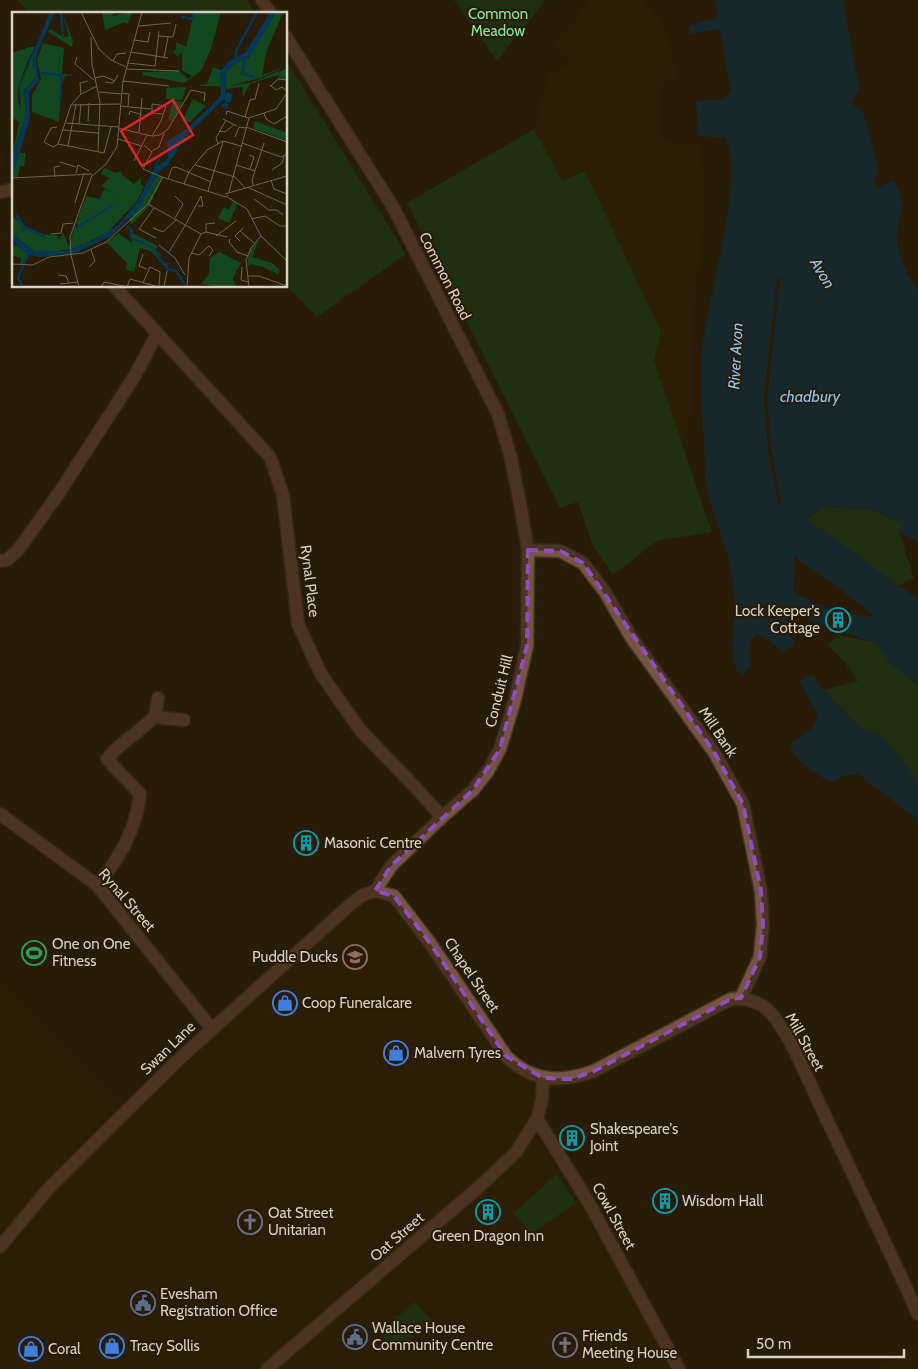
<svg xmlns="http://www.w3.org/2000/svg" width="918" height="1369" viewBox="0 0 918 1369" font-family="Cabin,sans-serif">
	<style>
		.built { fill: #322106 }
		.green { fill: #134720 }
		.water { fill: #043854 }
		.pier { fill: #281b07 }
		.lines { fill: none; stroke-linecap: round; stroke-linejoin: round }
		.canal { stroke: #043854; stroke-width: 21 }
		.river { stroke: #043854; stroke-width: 38 }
		.minor-casing { stroke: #443825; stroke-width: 15 }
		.minor { stroke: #765443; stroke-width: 12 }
		.marked { fill: none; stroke: #8e4dc0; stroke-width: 4; stroke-dasharray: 10 6; stroke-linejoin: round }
		.labels { text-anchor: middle; stroke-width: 4; stroke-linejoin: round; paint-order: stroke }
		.park-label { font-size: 15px; fill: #8aed9b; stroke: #281b07 }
		.street-label { font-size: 15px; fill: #d9d0c4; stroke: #281b07 }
		.poi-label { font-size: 15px; fill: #d9d0c4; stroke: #281b07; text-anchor: start }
		.water-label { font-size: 16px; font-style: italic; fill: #88c6f1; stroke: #281b07 }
		.inset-river { fill: none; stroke: #043854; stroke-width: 2.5 }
		.inset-road { fill: none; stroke: #6f6353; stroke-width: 1 }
		.view { fill: #d62828; fill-opacity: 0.15; stroke: #d62828; stroke-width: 2.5 }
		.inset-edge { fill: none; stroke: #d9d0c4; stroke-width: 2.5 }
	</style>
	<rect width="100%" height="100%" fill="#281b07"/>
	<g class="built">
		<path d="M 590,0 L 641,0 L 663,23 L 678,77 L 658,84 L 658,141 L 700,143 L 706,201 L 691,337 L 691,415 L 683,448 L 654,361 L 661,331 L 585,171 L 562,181 L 534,129 L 549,72 L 574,64 L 553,46 Z"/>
		<path d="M 375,891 L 384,892 L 507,1055 L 540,1086 L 544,1123 L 682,1369 L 0,1369 L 0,979 L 125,1107 L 353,892 Z"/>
		<path d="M 918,1341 L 918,1369 L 878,1369 Z"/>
	</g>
	<g class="green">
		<path d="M 17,0 L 247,0 L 256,14 L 30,14 Z"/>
		<path d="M 454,0 L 546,0 L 497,61 Z"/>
		<path d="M 286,60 L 406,254 L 317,317 L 286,285 Z"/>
		<path d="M 534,129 L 562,181 L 585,171 L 661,331 L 654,361 L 712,532 L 657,541 L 613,575 L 593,546 L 578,502 L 560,508 L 407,203 Z"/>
		<path d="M 825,507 L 873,510 L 902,524 L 899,532 L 914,578 L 880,594 L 803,525 L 812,514 Z"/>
		<path d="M 838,635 L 877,643 L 913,682 L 918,684 L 918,784 L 881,736 L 862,729 L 823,690 L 858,681 L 843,660 L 827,645 Z"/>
		<path d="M 557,1174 L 576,1203 L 531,1234 L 514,1213 Z"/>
		<path d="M 415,1302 L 431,1320 L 395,1350 L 379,1332 Z"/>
	</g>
	<g class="water">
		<path d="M 715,0 L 843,0 L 859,89 L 852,102 L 858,110 L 848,128 L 877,188 L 893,180 C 896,186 901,194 902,201 C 903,214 895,227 897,240 C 899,259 910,278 918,294 L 918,542 L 899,532 L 902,524 L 874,510 L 825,507 L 812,514 L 803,525 L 826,544 L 818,558 L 809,552 L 795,549 L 793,591 C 819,608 854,616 884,618 L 884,608 L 875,599 L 883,589 L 893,591 L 903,588 L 918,599 L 918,684 L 890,664 L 877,643 L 818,624 L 794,613 L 787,615 L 789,631 L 795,644 L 783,652 L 768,640 L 757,634 C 747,642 749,655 751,666 L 744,675 L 736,670 C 728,644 737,617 734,591 C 731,554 714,521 706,485 C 704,472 705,457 704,444 C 702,410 699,375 703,342 C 708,300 746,168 725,138 L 698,136 L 696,101 L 725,99 L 731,91 L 720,29 L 690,34 L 689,26 L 715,18 L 718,13 Z"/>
		<path d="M 813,675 L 823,690 L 843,711 L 862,729 L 881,736 L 908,767 L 918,782 L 918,820 L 858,774 L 841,777 L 832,783 C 816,774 796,763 790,745 L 812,729 L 818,714 L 799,681 Z"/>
	</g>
	<path class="pier" d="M 777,278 L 780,278 L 767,401 L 771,447 L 782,509 L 806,527 L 804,529 L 780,513 L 768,449 L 764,399 Z"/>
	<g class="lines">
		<path class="canal" d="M 854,118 L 868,171"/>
		<path class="river" d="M 777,523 C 828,555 874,589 918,629"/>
		<defs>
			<g id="minor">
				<path d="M 262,0 L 271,14"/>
				<path d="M 286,37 L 393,207 L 498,414 L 511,458 L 522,514 L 528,550 L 527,646 L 515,699 L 500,749 L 488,771 L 473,790 L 442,817"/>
				<path d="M 0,192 L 14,189"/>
				<path d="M 114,286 L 270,457 L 283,495 L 298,624 L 321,674 L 361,731 L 416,788 L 442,817 L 391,866 L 375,891"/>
				<path d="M 528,550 L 560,551 L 583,563 L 605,592 L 631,637 L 714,752 L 743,804 L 761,891 L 763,925 L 760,957 L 741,998"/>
				<path d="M 0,561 L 7,560 L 18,550 L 59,493 L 134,377 L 157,334"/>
				<path d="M 155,717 L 184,720"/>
				<path d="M 0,814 L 97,885 L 211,1028"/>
				<path d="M 97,885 C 120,858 136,830 140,794 L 107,759 L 115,750 L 155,717 L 158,698"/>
				<path d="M 543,1078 L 542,1099 L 537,1119 L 589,1203 L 679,1369"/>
				<path d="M 0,1247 L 49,1188 L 177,1061 L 351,904 L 363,895 L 375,891 L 394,896 L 430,943 L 506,1056 C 532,1082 561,1083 594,1071 L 731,999 C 745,998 759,1001 769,1011 C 787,1029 807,1077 818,1101 C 852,1172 886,1243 918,1314"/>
				<path d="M 267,1369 L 479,1187 L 516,1152 L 537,1119"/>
			</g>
		</defs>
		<use href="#minor" class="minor-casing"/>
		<use href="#minor" class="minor"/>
	</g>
	<path d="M0 0H918V1369H0ZM 528,550 L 560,551 L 583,563 L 714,752 L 743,804 L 761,891 L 763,925 L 760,957 L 741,998 L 731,999 L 594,1071 L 572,1079 L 543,1078 L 506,1056 L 430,943 L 394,896 L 375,891 L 391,866 L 473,790 L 500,749 L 527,646 Z" fill="#281b07" fill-opacity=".55" fill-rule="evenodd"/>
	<path class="marked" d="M 528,550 L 560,551 L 583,563 L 714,752 L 743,804 L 761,891 L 763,925 L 760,957 L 741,998 L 731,999 L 594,1071 L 572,1079 L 543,1078 L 506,1056 L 430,943 L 394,896 L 375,891 L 391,866 L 473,790 L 500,749 L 527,646 Z"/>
	<defs>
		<symbol id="building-ring" viewBox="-11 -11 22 22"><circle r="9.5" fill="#281b07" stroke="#0f9aa8" stroke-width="1.5"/><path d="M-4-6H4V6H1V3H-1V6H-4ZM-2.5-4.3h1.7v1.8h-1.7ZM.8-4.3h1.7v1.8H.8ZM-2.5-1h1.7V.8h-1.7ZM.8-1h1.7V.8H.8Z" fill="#0f9aa8"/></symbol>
		<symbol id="stadium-ring" viewBox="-11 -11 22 22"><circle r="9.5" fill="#281b07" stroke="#2e9e5b" stroke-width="1.5"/><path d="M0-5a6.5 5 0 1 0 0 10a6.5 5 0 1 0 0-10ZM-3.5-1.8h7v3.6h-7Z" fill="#2e9e5b"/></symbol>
		<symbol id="school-ring" viewBox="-11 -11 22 22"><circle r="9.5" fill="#281b07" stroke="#8d6e63" stroke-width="1.5"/><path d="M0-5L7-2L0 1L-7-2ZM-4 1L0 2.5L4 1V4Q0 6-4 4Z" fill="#8d6e63"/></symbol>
		<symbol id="shop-ring" viewBox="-11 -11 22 22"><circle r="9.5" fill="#281b07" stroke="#3f7fe0" stroke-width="1.5"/><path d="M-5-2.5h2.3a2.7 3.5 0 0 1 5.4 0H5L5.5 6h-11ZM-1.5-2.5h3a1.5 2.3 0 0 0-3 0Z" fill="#3f7fe0"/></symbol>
		<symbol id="church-ring" viewBox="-11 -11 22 22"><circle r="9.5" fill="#281b07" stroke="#6b7280" stroke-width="1.5"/><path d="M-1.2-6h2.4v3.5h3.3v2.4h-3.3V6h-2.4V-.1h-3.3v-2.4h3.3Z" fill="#6b7280"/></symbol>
		<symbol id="civic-ring" viewBox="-11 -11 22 22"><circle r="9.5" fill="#281b07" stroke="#5c6f8a" stroke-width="1.5"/><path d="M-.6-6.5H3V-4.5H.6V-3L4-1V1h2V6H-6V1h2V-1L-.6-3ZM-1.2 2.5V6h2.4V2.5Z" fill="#5c6f8a"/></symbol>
	</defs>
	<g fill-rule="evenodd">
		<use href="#building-ring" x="824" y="606" width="28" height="28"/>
		<use href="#building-ring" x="292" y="829" width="28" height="28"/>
		<use href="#stadium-ring" x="20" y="939" width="28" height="28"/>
		<use href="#school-ring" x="341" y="943" width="28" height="28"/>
		<use href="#shop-ring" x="271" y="989" width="28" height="28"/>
		<use href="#shop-ring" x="382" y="1039" width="28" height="28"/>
		<use href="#building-ring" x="558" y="1124" width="28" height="28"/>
		<use href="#building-ring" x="651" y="1187" width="28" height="28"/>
		<use href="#building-ring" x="474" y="1198" width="28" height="28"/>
		<use href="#church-ring" x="236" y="1208" width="28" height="28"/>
		<use href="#civic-ring" x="129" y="1289" width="28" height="28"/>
		<use href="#civic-ring" x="341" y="1323" width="28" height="28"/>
		<use href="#church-ring" x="551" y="1331" width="28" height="28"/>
		<use href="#shop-ring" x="98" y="1332" width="28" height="28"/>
		<use href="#shop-ring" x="17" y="1335" width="28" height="28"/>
	</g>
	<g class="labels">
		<g class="park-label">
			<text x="498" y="19">Common<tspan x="498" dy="17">Meadow</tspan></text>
		</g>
		<g class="street-label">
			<text transform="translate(445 276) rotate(63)" y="5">Common Road</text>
			<text transform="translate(310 581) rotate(83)" y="5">Rynal Place</text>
			<text transform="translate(499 691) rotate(-76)" y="5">Conduit Hill</text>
			<text transform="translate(718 732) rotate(56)" y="5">Mill Bank</text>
			<text transform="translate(127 900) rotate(49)" y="5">Rynal Street</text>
			<text transform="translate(472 975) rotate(56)" y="5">Chapel Street</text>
			<text transform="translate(805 1042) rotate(61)" y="5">Mill Street</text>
			<text transform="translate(168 1048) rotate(-44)" y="5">Swan Lane</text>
			<text transform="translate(614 1216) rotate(61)" y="5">Cowl Street</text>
			<text transform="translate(397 1237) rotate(-41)" y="5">Oat Street</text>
		</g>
		<g class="poi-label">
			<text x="820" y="616" text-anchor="end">Lock Keeper's<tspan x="820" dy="17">Cottage</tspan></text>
			<text x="324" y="848">Masonic Centre</text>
			<text x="52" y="949">One on One<tspan x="52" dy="17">Fitness</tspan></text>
			<text x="338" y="962" text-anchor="end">Puddle Ducks</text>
			<text x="302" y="1008">Coop Funeralcare</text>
			<text x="414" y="1058">Malvern Tyres</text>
			<text x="590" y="1134">Shakespeare's<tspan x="590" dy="17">Joint</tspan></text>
			<text x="682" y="1206">Wisdom Hall</text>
			<text x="268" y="1218">Oat Street<tspan x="268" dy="17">Unitarian</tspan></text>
			<text x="488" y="1241" text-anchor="middle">Green Dragon Inn</text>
			<text x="160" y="1299">Evesham<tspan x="160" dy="17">Registration Office</tspan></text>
			<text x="372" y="1333">Wallace House<tspan x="372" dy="17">Community Centre</tspan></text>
			<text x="582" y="1341">Friends<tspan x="582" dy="17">Meeting House</tspan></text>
			<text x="130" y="1351">Tracy Sollis</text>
			<text x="48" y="1354">Coral</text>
		</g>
		<g class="water-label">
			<text transform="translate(823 273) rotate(59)" y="6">Avon</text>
			<text transform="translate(735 356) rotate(-87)" y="6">River Avon</text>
			<text x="810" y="402">chadbury</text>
		</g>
	</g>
	<g transform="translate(12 12)">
		<rect width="275" height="275" fill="#281b07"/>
		<path d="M 50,0 L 61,28 L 60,35 L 36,20 L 38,17 L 52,25 L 57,24 ZM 100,0 L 101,4 L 120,0 L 116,12 L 113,10 L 93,18 L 90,1 ZM 182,0 L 209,0 L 199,37 L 189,59 L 172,71 L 130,63 L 131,60 L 167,59 L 176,67 L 180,64 L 170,58 L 170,41 L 167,41 L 166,45 L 161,40 L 164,38 L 164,30 L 174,35 ZM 264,0 L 271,1 L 255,38 L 250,63 L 275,54 L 248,66 L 216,74 L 241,70 L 275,56 L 275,68 L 267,66 L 266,63 L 238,72 L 231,85 L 230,75 L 214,77 L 214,62 L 219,54 L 237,45 ZM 31,31 L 52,36 L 50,62 L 62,63 L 53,64 L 51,70 L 50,66 L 47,110 L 20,100 L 20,83 L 29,67 L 25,48 ZM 18,35 L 23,35 L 13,56 L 6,76 L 6,88 L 9,97 L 8,75 L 22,39 L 24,65 L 12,79 L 14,103 L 0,146 L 7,110 L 0,106 L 0,41 ZM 201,55 L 209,58 L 209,74 L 186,74 L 195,72 ZM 174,75 L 170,88 L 154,87 L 154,76 ZM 181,87 L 194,94 L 178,110 L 170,109 ZM 161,88 L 171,90 L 160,109 L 156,108 ZM 243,109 L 275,121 L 275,129 L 241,116 ZM 6,141 L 14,141 L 12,154 L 8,154 L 6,165 L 1,165 ZM 92,156 L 104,161 L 110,159 L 109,162 L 122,172 L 129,165 L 129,172 L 132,174 L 125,189 L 96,220 L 62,237 L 34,240 L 22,239 L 0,222 L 0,204 L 24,222 L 44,223 L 48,227 L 51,220 L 57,235 L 63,212 L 64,216 L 67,214 L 64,211 L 74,184 L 88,187 L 92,177 L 103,182 L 89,174 L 98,166 L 89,162 ZM 146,163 L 150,165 L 138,193 L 119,213 L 117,207 ZM 221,189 L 226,191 L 217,211 L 206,206 L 212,195 L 217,198 ZM 116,213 L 120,217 L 122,222 L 146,234 L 143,238 L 147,247 L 155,252 L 155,257 L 139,239 L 128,236 L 122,260 L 114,258 L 115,251 L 94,230 L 107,221 L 120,231 ZM 248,225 L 240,245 L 260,251 L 268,258 L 266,262 L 251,255 L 238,252 L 235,255 L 237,240 ZM 2,232 L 16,241 L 11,253 L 8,253 L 9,246 L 0,243 ZM 207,240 L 229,251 L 221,266 L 224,275 L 203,275 L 190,271 L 197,262 L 198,246 Z" fill="#134720"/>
		<path d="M 38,0 L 43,0 L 26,39 L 24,49 L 27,69 L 17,79 L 18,105 L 0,167 L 0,146 L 14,103 L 12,79 L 24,65 L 20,50 L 22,40 L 8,75 L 9,98 L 6,76 ZM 258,0 L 264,0 L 239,43 L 219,54 L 214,62 L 213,86 L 215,80 L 221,82 L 219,90 L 215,90 L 217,97 L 208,94 L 214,90 L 212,87 L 175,123 L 155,154 L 148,158 L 126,197 L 99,224 L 63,241 L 30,245 L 16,243 L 0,228 L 0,222 L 3,224 L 10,219 L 3,225 L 22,239 L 53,239 L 80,229 L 105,214 L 126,189 L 153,134 L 145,155 L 156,146 L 155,132 L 152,131 L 175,117 L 204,89 L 209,82 L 208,60 L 217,49 L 234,40 Z" fill="#043854"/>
		<path class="inset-river" d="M 49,0 L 51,27M 169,5 L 180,7 L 182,0M 234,45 L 230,62 L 243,65M 224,46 L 224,39 L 245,0M 28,61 L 49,63 L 48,88M 4,203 L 13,216M 115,214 L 119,217 L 119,226 L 138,234 L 147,242 L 148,249 L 155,252 L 155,257 L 164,259 L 173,273M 64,216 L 101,193M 10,219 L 13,216 L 33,224M 11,275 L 6,266 L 17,240"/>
		<path class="inset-road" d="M 69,0 L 87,37 L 99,48 L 114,55M 127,14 L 159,11M 146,24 L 161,25 L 164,12M 79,25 L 80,52 L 88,90 L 86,139M 122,28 L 136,30 L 138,20M 119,40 L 156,46M 65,45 L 63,52 L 82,68M 152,46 L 156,25M 101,49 L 105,42 L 114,41M 116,51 L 143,54 L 147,19M 114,57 L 167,59M 83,66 L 91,64 L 103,69M 111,69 L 157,74M 93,70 L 101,71 L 106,63M 258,73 L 264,78 L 270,75 L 275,79M 259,74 L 266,67 L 275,68M 87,80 L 109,82M 110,81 L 117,82 L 116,95M 69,82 L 68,71 L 76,69M 238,88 L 243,87 L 247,71M 59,93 L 69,82 L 85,74M 108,94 L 139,97M 252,101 L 254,107 L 262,112 L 275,104M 117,103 L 118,99 L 130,103M 214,103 L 215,99 L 233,105M 233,105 L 238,88M 237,106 L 264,97 L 275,81M 211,107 L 225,114M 76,109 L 77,91M 54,111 L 106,115M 67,112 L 69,92M 45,115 L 39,116 L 32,130 L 41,135 L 46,132M 234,115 L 275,130M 106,116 L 135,123M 51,118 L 86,121M 207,119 L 213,120 L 223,112M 127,120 L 130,86M 135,123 L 140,124 L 149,109 L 154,94 L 140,92 L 140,101 L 151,102M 140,124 L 148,123 L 156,117 L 179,78 L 193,81 L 192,89M 223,125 L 227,115 L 234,116M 106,127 L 130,134M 211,129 L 229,134M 230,131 L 269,145 L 275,142M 46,132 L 59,93 L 108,92M 46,132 L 92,141 L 99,115M 206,132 L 204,126 L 214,108M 132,133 L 140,140 L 131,157 L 150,165M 56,134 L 64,92M 140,139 L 147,135 L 152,121M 237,143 L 242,145 L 238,157M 122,149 L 135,123M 48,150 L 64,155M 183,153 L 223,165 L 233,176M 224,153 L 243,159M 260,158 L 270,151 L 272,144M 64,161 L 66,153 L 77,159M 43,165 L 42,155 L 48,154M 79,165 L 94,152 L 105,135 L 111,69 L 130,0M 150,165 L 214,185 L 216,183M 1,166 L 80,162M 156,167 L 160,156 L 164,155 L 199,170M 259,168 L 262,177 L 275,182M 172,172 L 177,160 L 195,138 L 211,129M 241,173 L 240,168 L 252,131M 235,175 L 275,193M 196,179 L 211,130M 217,180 L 237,106 L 233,105M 213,182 L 275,164M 163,184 L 171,192 L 163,206M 215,185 L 235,197 L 249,224 L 275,249M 242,187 L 257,198M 63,191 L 72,161M 136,192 L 189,222M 142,196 L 127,217 L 144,226M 257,198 L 265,198 L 271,203M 240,207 L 253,204 L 268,214 L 275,214M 174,212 L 189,184 L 191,194 L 186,194M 141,216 L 151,220 L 165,207M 228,219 L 242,231M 194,220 L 194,212 L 203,211M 39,222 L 49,221 L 51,212 L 61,211M 189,222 L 194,220 L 215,225M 204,224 L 224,209M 218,227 L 217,230 L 225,240 L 236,244M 228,229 L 223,224 L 231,216M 147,233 L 163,246 L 173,263M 157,240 L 174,212M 179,241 L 187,243 L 197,234 L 201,238 L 197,244M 131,242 L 127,254 L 135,257M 0,252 L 21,253 L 37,245 L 71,241 L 94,230 L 136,192 L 151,165M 77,255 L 83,249 L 79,238M 230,255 L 229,268 L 236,270M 46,263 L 54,264 L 57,271M 236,264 L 247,264 L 275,274M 131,271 L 138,255 L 148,260 L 147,275M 48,272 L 66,270M 67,275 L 59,243 L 58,225 L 80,163M 89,275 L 92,270 L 116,275M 115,275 L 118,267 L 147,275M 152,275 L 155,259M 175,275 L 177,246 L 189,222M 237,275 L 234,248 L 239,236 L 249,224"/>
		<path class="view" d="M 161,88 L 181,123 L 130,154 L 109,119 Z"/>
		<rect width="275" height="275" class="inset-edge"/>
	</g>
	<path d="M748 1349v8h156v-8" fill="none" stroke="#d9d0c4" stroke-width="2.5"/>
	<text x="756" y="1349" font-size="15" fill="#d9d0c4" stroke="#281b07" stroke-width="4" paint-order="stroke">50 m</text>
</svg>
